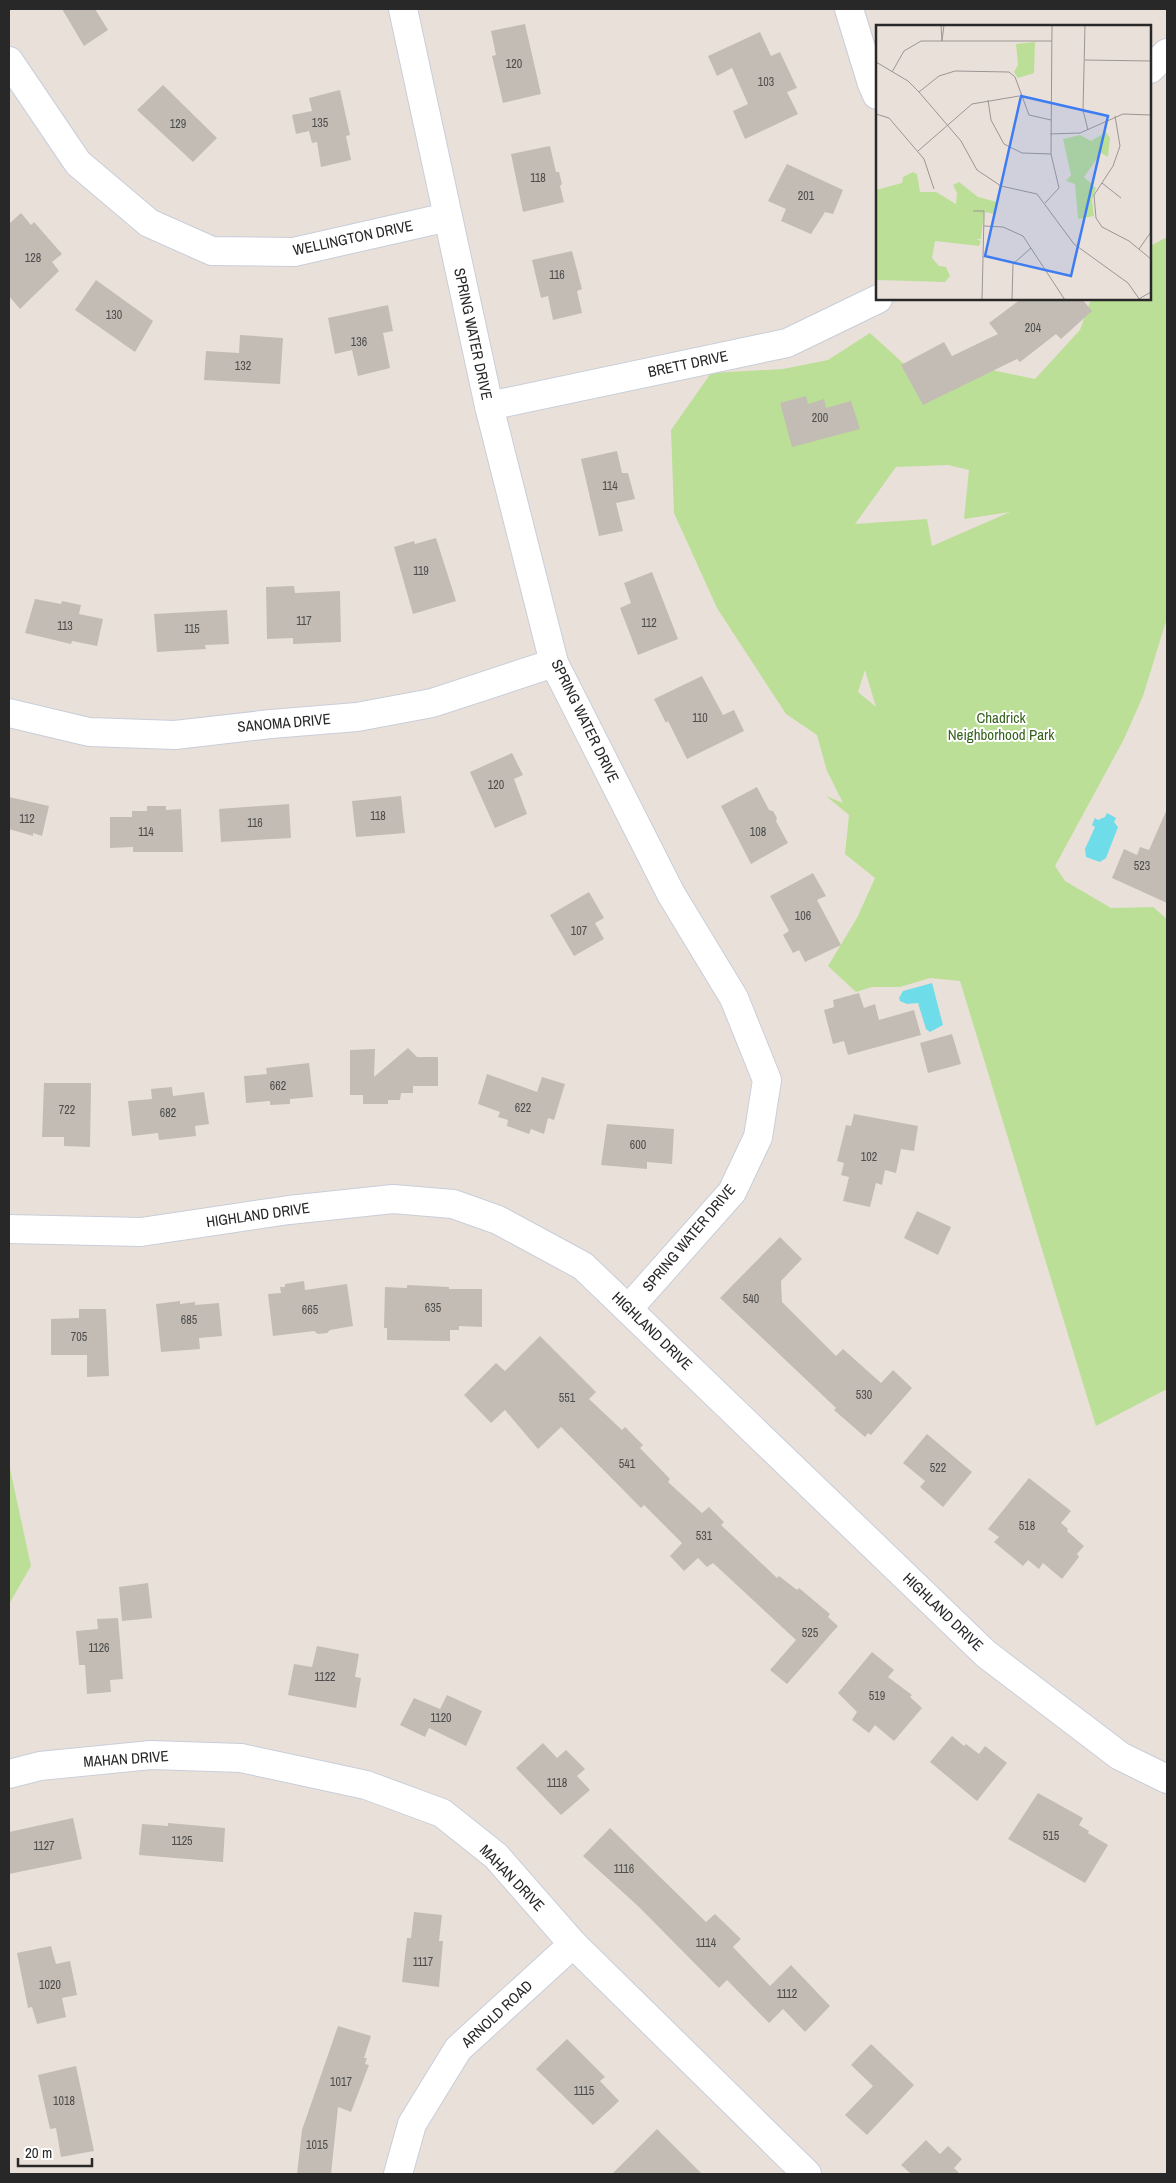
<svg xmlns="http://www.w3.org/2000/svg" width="1176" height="2183" viewBox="0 0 1176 2183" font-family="'Archivo Narrow',sans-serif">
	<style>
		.green { fill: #bbdf97; fill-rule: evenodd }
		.water { fill: #6fdce9 }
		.building { fill: #c2bcb5 }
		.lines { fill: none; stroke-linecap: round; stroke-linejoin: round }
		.minor-casing { stroke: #c8ced9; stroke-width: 30 }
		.minor { stroke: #fff; stroke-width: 28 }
		.labels { text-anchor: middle; stroke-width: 4; stroke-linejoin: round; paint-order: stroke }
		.number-label { font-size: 12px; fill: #4e4d4b }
		.street-label { font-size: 15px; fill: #282828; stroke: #fff }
		.park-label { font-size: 15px; fill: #35611c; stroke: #fff }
		.inset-road { fill: none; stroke: #9c9693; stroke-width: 1 }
		.view { fill: #3e7cf2; fill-opacity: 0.15; stroke: #3e7cf2; stroke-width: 2.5 }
		.inset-edge { fill: none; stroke: #282828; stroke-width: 2.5 }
	</style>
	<rect width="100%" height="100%" fill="#eae0da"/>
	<g class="green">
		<path d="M 1167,237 L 1167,618 L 1143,696 L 1124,739 L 1055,866 L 1065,881 L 1111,908 L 1153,907 L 1167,919 L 1167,1389 L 1096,1426 L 960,981 L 930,978 L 900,987 L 872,987 L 856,992 L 828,966 L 857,918 L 875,878 L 845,854 L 849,815 L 826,796 L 843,803 L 827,771 L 817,735 L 786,714 L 717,608 L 674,513 L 671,430 L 711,373 L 783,369 L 828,360 L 870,333 L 925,383 L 972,366 L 1035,379 L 1080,330 L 1091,299 L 1150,299 L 1150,246 ZM 948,465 L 969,470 L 964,519 L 1010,512 L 932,546 L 927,519 L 855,524 L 896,467 ZM 865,670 L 876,707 L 858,692 Z"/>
		<path d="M 9,1464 L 31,1566 L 9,1604 Z"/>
	</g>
	<g class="water">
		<path d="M 1107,813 L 1116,818 L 1114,822 L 1118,827 L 1106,858 L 1100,862 L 1086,857 L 1085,849 L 1095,827 L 1092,825 L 1095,818 L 1098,820 L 1105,817 Z"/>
		<path d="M 932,983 L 943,1025 L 930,1032 L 926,1029 L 918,1003 L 907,1004 L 900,1001 L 899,998 L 903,991 Z"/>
	</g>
	<g class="building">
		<path d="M 62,9 L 95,9 L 108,30 L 84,46 Z"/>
		<path d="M 525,24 L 541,94 L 503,103 L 492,56 L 496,55 L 491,31 Z"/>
		<path d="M 760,32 L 771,56 L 780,52 L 797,88 L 787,92 L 798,114 L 745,139 L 733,111 L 748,104 L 732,68 L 717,76 L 708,56 Z"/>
		<path d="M 163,85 L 217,138 L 193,162 L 137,110 Z"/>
		<path d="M 340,90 L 350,135 L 346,136 L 351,160 L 321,167 L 317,142 L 312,143 L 309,131 L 296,134 L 292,115 L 312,111 L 309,98 Z"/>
		<path d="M 550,146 L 556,172 L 559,172 L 562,184 L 560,186 L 564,202 L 523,212 L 511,154 Z"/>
		<path d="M 787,164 L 843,190 L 833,214 L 825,212 L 811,234 L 781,221 L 786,209 L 768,201 Z"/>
		<path d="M 21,213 L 31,225 L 34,222 L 62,254 L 52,262 L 59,271 L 20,309 L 9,296 L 9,224 Z"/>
		<path d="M 572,251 L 582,289 L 577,291 L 582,313 L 553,320 L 548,296 L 541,298 L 532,260 Z"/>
		<path d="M 96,280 L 153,321 L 135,352 L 75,310 Z"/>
		<path d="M 1021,299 L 1082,299 L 1092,311 L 1061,339 L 1056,334 L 1020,362 L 1017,359 L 923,405 L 901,365 L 944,342 L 952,356 L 998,334 L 989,323 Z"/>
		<path d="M 388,305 L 393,331 L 383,333 L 390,368 L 358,376 L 352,350 L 335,354 L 328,318 Z"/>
		<path d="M 240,335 L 283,338 L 280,384 L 204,380 L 206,351 L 239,353 Z"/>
		<path d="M 806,396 L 808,404 L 824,399 L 826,408 L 851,401 L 860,429 L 792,447 L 780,403 Z"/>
		<path d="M 617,451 L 622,473 L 628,473 L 635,499 L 616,503 L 623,531 L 599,536 L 581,459 Z"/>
		<path d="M 436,538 L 456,601 L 413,614 L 394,547 L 414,541 L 415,544 Z"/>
		<path d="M 652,572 L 678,639 L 638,655 L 620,608 L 631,603 L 624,583 Z"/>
		<path d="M 294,586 L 295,593 L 340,591 L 341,642 L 293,644 L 293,638 L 267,639 L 266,587 Z"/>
		<path d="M 35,599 L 61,604 L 62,601 L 81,605 L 79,614 L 103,619 L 97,646 L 72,641 L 71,644 L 25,633 Z"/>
		<path d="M 227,610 L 229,644 L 205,645 L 206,649 L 157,652 L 154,614 Z"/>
		<path d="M 702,676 L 723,715 L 734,710 L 744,731 L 687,759 L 668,721 L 666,723 L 654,699 Z"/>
		<path d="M 512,753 L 523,775 L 514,779 L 527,814 L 495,828 L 470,772 Z"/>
		<path d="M 757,787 L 769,810 L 773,811 L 777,818 L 776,821 L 788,843 L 751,864 L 721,806 Z"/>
		<path d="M 401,796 L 405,833 L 356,837 L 352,801 Z"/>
		<path d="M 9,797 L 49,806 L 42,836 L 33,833 L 33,836 L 9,829 Z"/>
		<path d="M 289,804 L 291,838 L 221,842 L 219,809 Z"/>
		<path d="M 147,806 L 166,806 L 166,810 L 181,809 L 183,852 L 133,852 L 133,847 L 110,848 L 110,817 L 132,817 L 132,811 L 147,811 Z"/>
		<path d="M 1167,809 L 1167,903 L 1112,878 L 1124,849 L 1137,855 L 1140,847 L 1149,850 Z"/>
		<path d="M 813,873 L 826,896 L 817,900 L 841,945 L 805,962 L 799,950 L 793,953 L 783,935 L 789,931 L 770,896 Z"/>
		<path d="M 589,892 L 604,918 L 595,923 L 604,939 L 574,956 L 550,915 Z"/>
		<path d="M 859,993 L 864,1008 L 875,1004 L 879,1020 L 914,1010 L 921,1035 L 848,1055 L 844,1041 L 833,1044 L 824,1010 L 834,1007 L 833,1000 Z"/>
		<path d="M 952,1034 L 961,1064 L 928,1073 L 920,1043 Z"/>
		<path d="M 408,1048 L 417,1057 L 438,1057 L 438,1086 L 413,1086 L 413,1093 L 401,1093 L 400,1100 L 388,1100 L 388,1104 L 363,1104 L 363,1095 L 350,1095 L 350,1050 L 375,1049 L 374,1077 Z"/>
		<path d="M 309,1063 L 313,1097 L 290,1099 L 290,1104 L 270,1105 L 270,1101 L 246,1103 L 244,1076 L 267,1074 L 266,1068 Z"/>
		<path d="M 487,1074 L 537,1092 L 542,1077 L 565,1084 L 554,1120 L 548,1118 L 544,1134 L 531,1129 L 529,1134 L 507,1126 L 508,1120 L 498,1117 L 500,1112 L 478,1104 Z"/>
		<path d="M 44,1083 L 91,1083 L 90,1147 L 64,1146 L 64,1137 L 42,1137 Z"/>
		<path d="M 172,1087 L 173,1096 L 204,1092 L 209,1124 L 195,1126 L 196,1136 L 159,1140 L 158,1133 L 132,1136 L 128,1101 L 152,1099 L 151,1089 Z"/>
		<path d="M 854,1114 L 918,1126 L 914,1151 L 901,1149 L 896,1173 L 885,1170 L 882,1185 L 876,1183 L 870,1207 L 843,1201 L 849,1177 L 841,1175 L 844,1163 L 837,1161 L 846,1125 L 851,1126 Z"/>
		<path d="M 607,1124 L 674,1129 L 672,1164 L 647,1162 L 647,1169 L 601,1165 Z"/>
		<path d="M 917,1211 L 951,1227 L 938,1255 L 904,1238 Z"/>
		<path d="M 780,1237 L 802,1259 L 781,1281 L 782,1302 L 836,1356 L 843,1349 L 881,1383 L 893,1370 L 912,1388 L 871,1435 L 868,1433 L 865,1437 L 834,1410 L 836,1408 L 720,1298 Z"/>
		<path d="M 304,1281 L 305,1290 L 347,1284 L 353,1326 L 330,1330 L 327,1333 L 318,1334 L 314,1331 L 273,1336 L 268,1294 L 281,1293 L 280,1287 L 285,1287 L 285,1284 Z"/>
		<path d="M 407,1285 L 449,1287 L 449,1289 L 482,1289 L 482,1327 L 459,1326 L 459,1330 L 450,1330 L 450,1341 L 387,1340 L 387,1328 L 384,1328 L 385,1287 L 407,1288 Z"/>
		<path d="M 180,1301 L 180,1304 L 195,1302 L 195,1305 L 219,1303 L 222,1336 L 199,1338 L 200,1349 L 161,1352 L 156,1304 Z"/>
		<path d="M 79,1309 L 106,1309 L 109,1376 L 87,1377 L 87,1355 L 51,1355 L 51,1319 L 79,1318 Z"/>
		<path d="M 540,1336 L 596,1392 L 589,1399 L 622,1430 L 625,1427 L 643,1445 L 640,1448 L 670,1479 L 668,1482 L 702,1513 L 709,1507 L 724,1522 L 721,1525 L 777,1578 L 779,1576 L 797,1590 L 799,1588 L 830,1614 L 828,1617 L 838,1626 L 787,1684 L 770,1670 L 796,1640 L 713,1563 L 707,1567 L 698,1558 L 684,1571 L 670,1556 L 682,1543 L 644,1505 L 641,1508 L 561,1427 L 538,1449 L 505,1410 L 491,1423 L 464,1395 L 496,1363 L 505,1371 Z"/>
		<path d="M 927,1434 L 972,1472 L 943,1507 L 920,1487 L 925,1481 L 903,1463 Z"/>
		<path d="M 1029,1478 L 1071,1511 L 1061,1523 L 1068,1529 L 1067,1531 L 1084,1546 L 1077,1554 L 1079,1557 L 1062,1579 L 1043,1563 L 1039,1569 L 1028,1560 L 1023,1566 L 994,1542 L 999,1537 L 988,1529 Z"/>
		<path d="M 148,1583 L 152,1618 L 122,1621 L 119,1587 Z"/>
		<path d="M 118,1618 L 123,1679 L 110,1680 L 111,1692 L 87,1694 L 85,1665 L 79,1665 L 76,1631 L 98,1629 L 97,1619 Z"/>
		<path d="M 317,1646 L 359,1654 L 355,1677 L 361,1678 L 356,1708 L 288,1695 L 294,1664 L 312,1667 Z"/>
		<path d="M 872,1652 L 894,1670 L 888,1677 L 912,1695 L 910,1697 L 922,1708 L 894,1741 L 875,1725 L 869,1733 L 852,1720 L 857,1712 L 838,1693 Z"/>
		<path d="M 447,1695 L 482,1711 L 466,1746 L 429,1728 L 425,1737 L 400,1725 L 414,1698 L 440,1709 Z"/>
		<path d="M 952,1736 L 964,1746 L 966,1744 L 979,1754 L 985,1746 L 1007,1763 L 977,1801 L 930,1762 Z"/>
		<path d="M 543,1743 L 557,1758 L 566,1750 L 585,1769 L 577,1776 L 590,1790 L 561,1815 L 516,1768 Z"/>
		<path d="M 1038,1793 L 1083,1818 L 1079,1825 L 1089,1831 L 1088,1833 L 1108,1845 L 1085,1883 L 1008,1839 Z"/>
		<path d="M 73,1818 L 82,1859 L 9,1874 L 9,1832 Z"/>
		<path d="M 168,1823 L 225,1828 L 223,1862 L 139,1855 L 142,1824 L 168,1826 Z"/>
		<path d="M 610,1828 L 706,1922 L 715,1914 L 741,1939 L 733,1947 L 770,1986 L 791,1965 L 830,2006 L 805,2032 L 783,2009 L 769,2023 L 727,1980 L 719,1988 L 639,1907 L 583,1856 Z"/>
		<path d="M 414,1912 L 442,1915 L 439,1941 L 443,1941 L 439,1987 L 402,1982 L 407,1938 L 411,1938 Z"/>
		<path d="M 51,1946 L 56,1964 L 70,1961 L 77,1995 L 62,1998 L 66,2017 L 37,2024 L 32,2007 L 28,2008 L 17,1953 Z"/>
		<path d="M 338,2026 L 371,2036 L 364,2058 L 367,2058 L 365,2064 L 369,2065 L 351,2112 L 338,2107 L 331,2174 L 297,2174 L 302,2130 Z"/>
		<path d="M 567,2039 L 605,2077 L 600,2081 L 619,2101 L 593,2125 L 536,2069 Z"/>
		<path d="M 871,2044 L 914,2085 L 867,2135 L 845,2115 L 873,2086 L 851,2065 Z"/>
		<path d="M 76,2066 L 94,2151 L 61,2157 L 56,2128 L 50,2129 L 38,2075 Z"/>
		<path d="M 657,2129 L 702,2174 L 612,2174 Z"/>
		<path d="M 926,2140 L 940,2154 L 948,2146 L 962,2159 L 954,2168 L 960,2174 L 911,2174 L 901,2165 Z"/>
	</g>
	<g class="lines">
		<defs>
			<g id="minor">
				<path d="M 403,9 L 489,406 L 554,663 L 671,894 L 734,998 L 767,1080 L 758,1137 L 732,1192 L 629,1308"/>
				<path d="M 849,9 L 872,84 L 877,95"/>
				<path d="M 9,61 L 78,163 L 149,223 L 212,251 L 294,252 L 448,217"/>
				<path d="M 1150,69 L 1167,53"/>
				<path d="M 489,406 L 787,343 L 878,299"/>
				<path d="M 9,713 L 89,732 L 175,735 L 271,724 L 357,717 L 432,703 L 554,663"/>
				<path d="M 9,1229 L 141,1232 L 289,1210 L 393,1199 L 453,1204 L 498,1220 L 583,1266 L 986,1654 L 1120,1756 L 1167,1779"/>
				<path d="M 9,1774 L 40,1766 L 151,1755 L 241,1758 L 366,1785 L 442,1813 L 496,1856 L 573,1944 L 807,2174"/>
				<path d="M 398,2174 L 412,2124 L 458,2049 L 573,1944"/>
			</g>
		</defs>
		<use href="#minor" class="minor-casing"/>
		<use href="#minor" class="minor"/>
	</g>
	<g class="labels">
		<g class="number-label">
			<text x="514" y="68">120</text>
			<text x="766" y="86">103</text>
			<text x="320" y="127">135</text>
			<text x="178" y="128">129</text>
			<text x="538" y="182">118</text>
			<text x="806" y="200">201</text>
			<text x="33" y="262">128</text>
			<text x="557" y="279">116</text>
			<text x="114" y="319">130</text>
			<text x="1033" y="332">204</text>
			<text x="359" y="346">136</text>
			<text x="243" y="370">132</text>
			<text x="820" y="422">200</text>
			<text x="610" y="490">114</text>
			<text x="421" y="575">119</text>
			<text x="304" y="625">117</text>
			<text x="649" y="627">112</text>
			<text x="65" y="630">113</text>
			<text x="192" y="633">115</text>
			<text x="700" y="722">110</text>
			<text x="496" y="789">120</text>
			<text x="378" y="820">118</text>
			<text x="27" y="823">112</text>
			<text x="255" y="827">116</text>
			<text x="146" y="836">114</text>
			<text x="758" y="836">108</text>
			<text x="1142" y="870">523</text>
			<text x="803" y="920">106</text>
			<text x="579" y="935">107</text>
			<text x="278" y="1090">662</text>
			<text x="523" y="1112">622</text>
			<text x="67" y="1114">722</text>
			<text x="168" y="1117">682</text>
			<text x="638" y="1149">600</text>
			<text x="869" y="1161">102</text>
			<text x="751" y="1303">540</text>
			<text x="433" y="1312">635</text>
			<text x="310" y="1314">665</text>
			<text x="189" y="1324">685</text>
			<text x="79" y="1341">705</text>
			<text x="864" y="1399">530</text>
			<text x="567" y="1402">551</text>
			<text x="627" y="1468">541</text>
			<text x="938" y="1472">522</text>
			<text x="1027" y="1530">518</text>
			<text x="704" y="1540">531</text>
			<text x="810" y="1637">525</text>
			<text x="99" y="1652">1126</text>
			<text x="325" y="1681">1122</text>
			<text x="877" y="1700">519</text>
			<text x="441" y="1722">1120</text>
			<text x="557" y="1787">1118</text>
			<text x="1051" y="1840">515</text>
			<text x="182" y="1845">1125</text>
			<text x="44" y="1850">1127</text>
			<text x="624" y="1873">1116</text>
			<text x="706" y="1947">1114</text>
			<text x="423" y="1966">1117</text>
			<text x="50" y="1989">1020</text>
			<text x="787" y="1998">1112</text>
			<text x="341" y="2086">1017</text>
			<text x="584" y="2095">1115</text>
			<text x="64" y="2105">1018</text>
			<text x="317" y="2149">1015</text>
		</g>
		<g class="street-label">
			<text transform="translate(353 238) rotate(-12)" y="5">WELLINGTON DRIVE</text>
			<text transform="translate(473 334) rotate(78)" y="5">SPRING WATER DRIVE</text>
			<text transform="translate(688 364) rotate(-12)" y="5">BRETT DRIVE</text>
			<text transform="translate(585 721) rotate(64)" y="5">SPRING WATER DRIVE</text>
			<text transform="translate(284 723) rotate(-5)" y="5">SANOMA DRIVE</text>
			<text transform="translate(258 1215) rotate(-8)" y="5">HIGHLAND DRIVE</text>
			<text transform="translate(689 1238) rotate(-50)" y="5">SPRING WATER DRIVE</text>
			<text transform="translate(652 1331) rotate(44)" y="5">HIGHLAND DRIVE</text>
			<text transform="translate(943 1612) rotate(44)" y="5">HIGHLAND DRIVE</text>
			<text transform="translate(126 1759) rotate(-4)" y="5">MAHAN DRIVE</text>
			<text transform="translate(512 1878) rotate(46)" y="5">MAHAN DRIVE</text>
			<text transform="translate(497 2014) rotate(-43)" y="5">ARNOLD ROAD</text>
		</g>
		<g class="park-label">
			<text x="1001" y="723">Chadrick<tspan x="1001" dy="17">Neighborhood Park</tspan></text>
		</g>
	</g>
	<g transform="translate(876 25)">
		<rect width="275" height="275" fill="#eae0da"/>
		<path d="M 159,17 L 158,48 L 142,53 L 138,47 L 142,40 L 140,19 ZM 230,107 L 234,113 L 232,132 L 225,128 L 208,152 L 220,163 L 216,175 L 218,191 L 202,194 L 199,159 L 190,156 L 195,150 L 187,114 L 204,110 L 215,116 ZM 37,147 L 41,149 L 44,167 L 60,167 L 80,179 L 81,168 L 77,160 L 83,157 L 102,172 L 121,177 L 119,189 L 108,187 L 105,214 L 100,214 L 105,216 L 103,221 L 59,216 L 56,233 L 63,241 L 70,242 L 74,251 L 69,257 L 0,255 L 0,165 L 26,158 L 27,152 Z" fill="#bbdf97"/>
		<path class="inset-road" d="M 65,0 L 66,16M 209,0 L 207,85 L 212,105M 66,16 L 68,0M 209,35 L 275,36M 0,37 L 32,56 L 43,67 L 85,116 L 101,145 L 125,161 L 161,169 L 198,219 L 252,258 L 264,275M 16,47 L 28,26 L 45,16 L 176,16M 43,67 L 63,51 L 79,46 L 133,47 L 139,52 L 153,90 L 175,95M 112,75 L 115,95 L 128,119 L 146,128 L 175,129M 0,89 L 13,93 L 48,134 L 58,164M 239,91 L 244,121 L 237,141 L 218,170 L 220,193 L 226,202 L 253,216 L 275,234M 174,109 L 204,108 L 247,89 L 275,90M 42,126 L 96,79 L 143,71M 226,158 L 245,173M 169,178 L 183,163 L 175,129 L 176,0M 97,186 L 108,186 L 108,191 L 106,275M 108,201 L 127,202 L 147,211 L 189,275M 263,224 L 275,207M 136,275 L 137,239 L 155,223M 261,275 L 275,267"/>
		<path class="view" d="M 145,71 L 232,91 L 195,251 L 109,231 Z"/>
		<rect width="275" height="275" class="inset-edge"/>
	</g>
	<rect width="1176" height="2183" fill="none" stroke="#282828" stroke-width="20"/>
	<path d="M18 2158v8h74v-8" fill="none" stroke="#282828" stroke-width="2.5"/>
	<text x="25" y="2158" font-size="15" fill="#282828" stroke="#ffffff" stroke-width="4" paint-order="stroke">20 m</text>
</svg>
